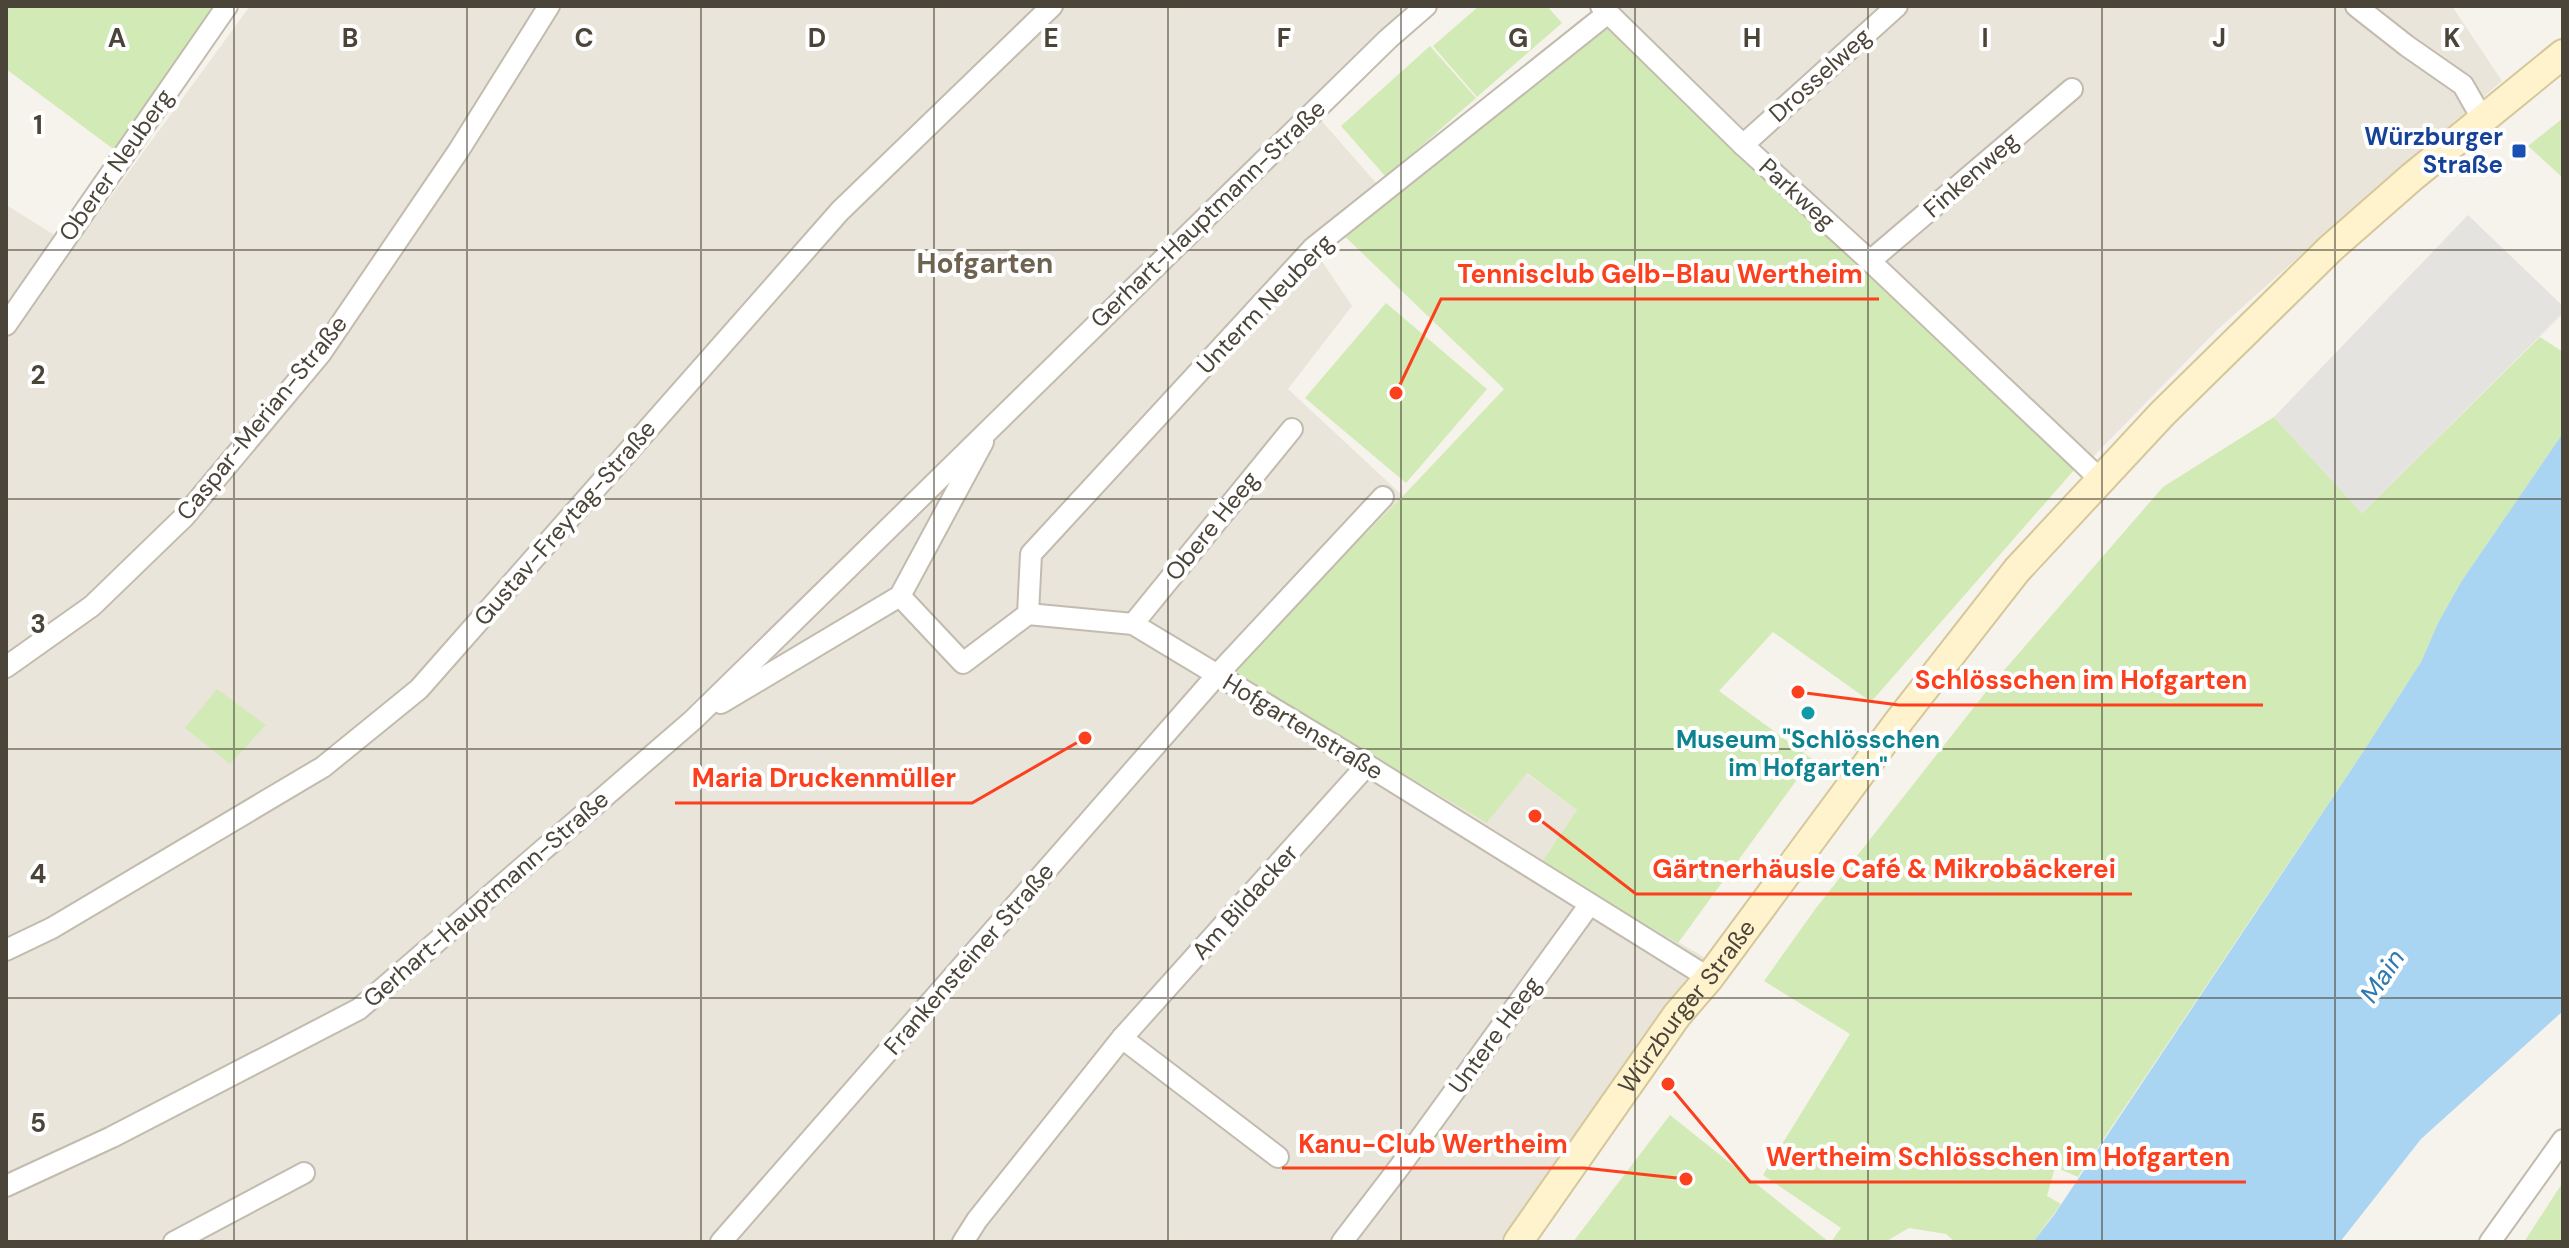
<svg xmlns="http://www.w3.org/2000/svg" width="2569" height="1248" viewBox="0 0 2569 1248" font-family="'DM Sans',sans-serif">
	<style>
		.residential { fill: #eae5da }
		.green { fill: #d2eab5 }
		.parking { fill: #e5e3e0 }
		.water { fill: #a9d4f2 }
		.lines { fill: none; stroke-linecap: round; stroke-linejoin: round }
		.street-casing { stroke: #c2bbae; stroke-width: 24 }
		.secondary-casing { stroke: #d6c79b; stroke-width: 32 }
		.street { stroke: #fff; stroke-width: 20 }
		.secondary { stroke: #fff3cd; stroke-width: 28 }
		.grid { fill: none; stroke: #4b4439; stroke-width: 2; stroke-opacity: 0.55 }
		.transit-dot { fill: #1a4fb4; stroke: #fff; stroke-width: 3 }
		.culture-dot { fill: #0f9aa8; stroke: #fff; stroke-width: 3 }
		.labels { text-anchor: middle; stroke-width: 8; stroke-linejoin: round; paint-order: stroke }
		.street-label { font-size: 24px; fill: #4b4439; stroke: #fff }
		.transit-label { font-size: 24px; font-weight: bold; fill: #164399; stroke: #fff; text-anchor: end }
		.culture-label { font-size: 24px; font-weight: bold; fill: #0d838f; stroke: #fff }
		.water-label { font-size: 26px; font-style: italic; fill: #2e7ab2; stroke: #fff }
		.quarter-label { font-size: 28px; font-weight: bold; fill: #6e6250; stroke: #fff }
		.grid-label { font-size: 26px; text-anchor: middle; font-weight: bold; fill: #4b4439; stroke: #fff; stroke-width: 8; stroke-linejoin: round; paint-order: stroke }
		.leader { fill: none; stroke: #fc3f1d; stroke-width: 3 }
		.callout-dot { fill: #fc3f1d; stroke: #fff; stroke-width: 3 }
		.callout-label { font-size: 26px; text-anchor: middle; font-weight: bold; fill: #fc3f1d; stroke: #fff; stroke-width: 8; stroke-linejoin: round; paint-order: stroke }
	</style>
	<rect width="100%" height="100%" fill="#f6f3ec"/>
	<g class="residential">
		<path d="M 250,6 L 1426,6 L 1313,111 L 1384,192 L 1313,248 L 1352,306 L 1288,389 L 1403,496 L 1229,670 L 1488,822 L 1526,773 L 1577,810 L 1541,863 L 1711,961 L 1517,1242 L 6,1242 L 6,205 L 74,247 Z"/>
		<path d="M 1601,6 L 2452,6 L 2502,81 L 2368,195 L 2217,330 L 2091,459 Z"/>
	</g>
	<g class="green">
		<path d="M 6,6 L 220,6 L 120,154 L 6,69 Z"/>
		<path d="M 1479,6 L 1547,6 L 1562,23 L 1477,97 L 1433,46 Z"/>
		<path d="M 1608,13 L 2075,469 L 1871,702 L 1773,632 L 1719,691 L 1812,759 L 1678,943 L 1541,863 L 1577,810 L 1527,773 L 1487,823 L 1228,670 L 1403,496 L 1504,389 L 1337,229 Z"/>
		<path d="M 1430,46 L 1476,98 L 1386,177 L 1341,126 Z"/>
		<path d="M 2563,118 L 2563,178 L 2528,146 Z"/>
		<path d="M 1386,303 L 1487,389 L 1406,483 L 1305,398 Z"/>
		<path d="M 2540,337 L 2563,352 L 2563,433 L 2461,582 L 2438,623 L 2421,662 L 2363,752 L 2078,1177 L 2055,1167 L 2047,1196 L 2061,1204 L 2033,1242 L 1955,1242 L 1946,1234 L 1909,1228 L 1885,1242 L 1831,1242 L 1841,1228 L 1763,1175 L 1850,1034 L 1764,981 L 1816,908 L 1993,683 L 2163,487 L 2274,417 L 2362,513 Z"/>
		<path d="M 217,689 L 266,725 L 230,764 L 185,728 Z"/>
		<path d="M 1670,1115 L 1829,1242 L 1573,1242 Z"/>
		<path d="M 2563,1182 L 2563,1242 L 2524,1242 Z"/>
	</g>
	<path class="parking" d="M 2468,215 L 2563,306 L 2563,313 L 2362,513 L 2274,417 Z"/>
	<path class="water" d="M 2563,433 L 2563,1011 L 2421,1139 L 2340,1242 L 2033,1242 L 2054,1215 L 2363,752 L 2421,662 L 2438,623 L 2461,582 Z"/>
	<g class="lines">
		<defs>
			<g id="street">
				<path d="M 1601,6 L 1743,145 L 1870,261 L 2101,480"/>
				<path d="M 2356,6 L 2407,46 L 2463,85 L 2483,120"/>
				<path d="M 1743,145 L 1897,6"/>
				<path d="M 1870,261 L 2072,89"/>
				<path d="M 6,325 L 227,6"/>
				<path d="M 900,596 L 963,663 L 1028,614 L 1133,624 L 1367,765 L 1709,978"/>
				<path d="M 1028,614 L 1031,554 L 1313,248 L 1608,13"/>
				<path d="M 1133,624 L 1292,429"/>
				<path d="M 6,667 L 92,606 L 184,517 L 321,353 L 459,150 L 549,6"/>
				<path d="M 721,703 L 900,596 L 983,442"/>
				<path d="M 6,950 L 52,928 L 323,767 L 419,689 L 840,211 L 1052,6"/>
				<path d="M 1122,1038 L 1278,1157"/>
				<path d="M 6,1186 L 112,1137 L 359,1009 L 693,720 L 1388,39 L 1426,6"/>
				<path d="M 174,1242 L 304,1173"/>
				<path d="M 721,1242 L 1217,675 L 1383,497"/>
				<path d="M 963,1242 L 977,1220 L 1122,1038 L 1367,765"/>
				<path d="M 1342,1242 L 1401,1165 L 1590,904"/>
				<path d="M 2490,1242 L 2563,1140"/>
			</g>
			<g id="secondary">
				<path id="s1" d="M 1518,1242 L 1642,1065 L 1677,1015 L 1709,978 L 1899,721 L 2017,570 L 2162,414 L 2330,249 L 2412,177 L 2563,54"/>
			</g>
		</defs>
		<use href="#street" class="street-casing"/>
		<use href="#secondary" class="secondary-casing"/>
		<use href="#street" class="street"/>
		<use href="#secondary" class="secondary"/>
	</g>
	<path class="grid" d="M 234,6 L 234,1242M 467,6 L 467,1242M 701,6 L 701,1242M 934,6 L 934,1242M 1168,6 L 1168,1242M 1401,6 L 1401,1242M 1635,6 L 1635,1242M 1868,6 L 1868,1242M 2102,6 L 2102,1242M 2335,6 L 2335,1242M 6,250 L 2563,250M 6,499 L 2563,499M 6,749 L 2563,749M 6,998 L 2563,998"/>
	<rect class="transit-dot" x="2511" y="143" width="16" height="16" rx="4"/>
	<circle class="culture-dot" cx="1808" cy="713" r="8"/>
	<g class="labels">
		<g class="street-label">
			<text transform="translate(1820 75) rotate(-42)" y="8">Drosselweg</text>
			<text transform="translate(116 165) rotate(-55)" y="8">Oberer Neuberg</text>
			<text transform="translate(1971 175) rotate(-41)" y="8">Finkenweg</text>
			<text transform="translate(1797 194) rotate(42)" y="8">Parkweg</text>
			<text transform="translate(1208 214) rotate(-44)" y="8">Gerhart-Hauptmann-Straße</text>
			<text transform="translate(1265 304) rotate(-46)" y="8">Unterm Neuberg</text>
			<text transform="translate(262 418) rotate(-51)" y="8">Caspar-Merian-Straße</text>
			<text transform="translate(565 523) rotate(-49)" y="8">Gustav-Freytag-Straße</text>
			<text transform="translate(1212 526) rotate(-51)" y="8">Obere Heeg</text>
			<text transform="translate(1303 727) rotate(31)" y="8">Hofgartenstraße</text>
			<text transform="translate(486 899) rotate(-41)" y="8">Gerhart-Hauptmann-Straße</text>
			<text transform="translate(1245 902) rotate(-48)" y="8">Am Bildacker</text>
			<text transform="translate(969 959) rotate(-49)" y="8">Frankensteiner Straße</text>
			<text dy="8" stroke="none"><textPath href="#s1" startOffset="290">Würzburger Straße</textPath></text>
			<text transform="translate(1495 1035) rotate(-54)" y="8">Untere Heeg</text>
		</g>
		<g class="transit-label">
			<text x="2503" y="145">Würzburger<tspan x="2503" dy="28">Straße</tspan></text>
		</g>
		<g class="culture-label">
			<text x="1808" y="748">Museum "Schlösschen<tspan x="1808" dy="28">im Hofgarten"</tspan></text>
		</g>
		<g class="water-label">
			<text transform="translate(2382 976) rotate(-56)" y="9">Main</text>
		</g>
		<g class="quarter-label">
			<text x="985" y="273">Hofgarten</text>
		</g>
	</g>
	<g class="grid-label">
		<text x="117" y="47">A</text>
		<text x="350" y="47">B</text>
		<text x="584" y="47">C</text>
		<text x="817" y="47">D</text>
		<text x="1051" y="47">E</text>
		<text x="1284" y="47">F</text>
		<text x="1518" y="47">G</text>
		<text x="1752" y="47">H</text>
		<text x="1985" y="47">I</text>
		<text x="2219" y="47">J</text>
		<text x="2452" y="47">K</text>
		<text x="38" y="134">1</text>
		<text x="38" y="384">2</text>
		<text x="38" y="633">3</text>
		<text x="38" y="883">4</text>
		<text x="38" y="1132">5</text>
	</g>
	<path class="leader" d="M1396 393L1441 299H1879M1798 692L1899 705H2263M1085 738L972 803H675M1535 816L1636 894H2132M1686 1179L1584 1168H1282M1668 1084L1750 1182H2246"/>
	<g class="callout-dot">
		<circle cx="1396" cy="393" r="8"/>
		<circle cx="1798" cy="692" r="8"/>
		<circle cx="1085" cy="738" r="8"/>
		<circle cx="1535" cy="816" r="8"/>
		<circle cx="1686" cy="1179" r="8"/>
		<circle cx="1668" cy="1084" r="8"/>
	</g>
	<g class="callout-label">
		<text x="1660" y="283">Tennisclub Gelb-Blau Wertheim</text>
		<text x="2081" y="689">Schlösschen im Hofgarten</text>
		<text x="824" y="787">Maria Druckenmüller</text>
		<text x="1884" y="878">Gärtnerhäusle Café &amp; Mikrobäckerei</text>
		<text x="1433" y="1153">Kanu-Club Wertheim</text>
		<text x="1998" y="1166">Wertheim Schlösschen im Hofgarten</text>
	</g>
	<rect width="2569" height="1248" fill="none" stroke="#4b4439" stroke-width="16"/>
</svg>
